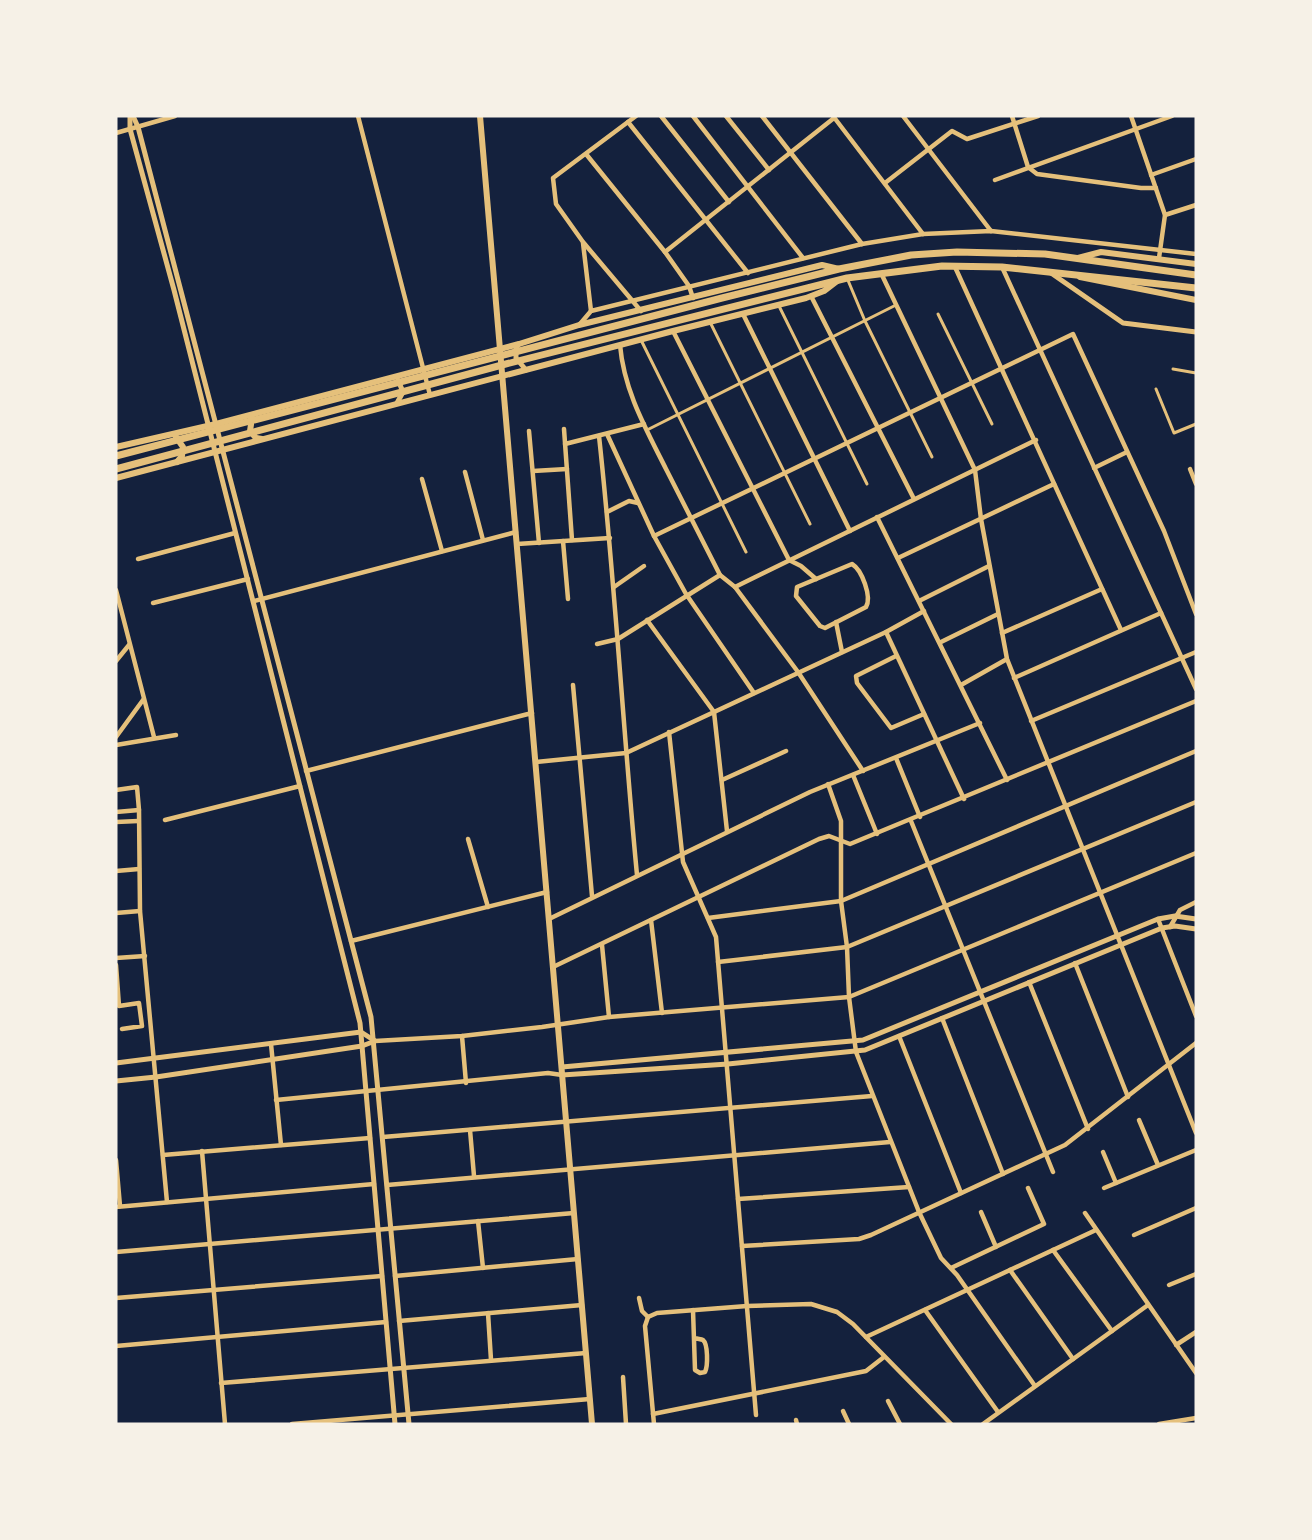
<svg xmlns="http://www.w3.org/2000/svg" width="1312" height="1540" viewBox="0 0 1312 1540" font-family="'Asap Condensed',sans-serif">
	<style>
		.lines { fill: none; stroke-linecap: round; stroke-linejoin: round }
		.pedestrian { stroke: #e5c07b; stroke-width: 3 }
		.minor { stroke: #e5c07b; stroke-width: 4.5 }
		.tertiary { stroke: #e5c07b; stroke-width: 5 }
		.secondary { stroke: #e5c07b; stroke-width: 6 }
		.trunk { stroke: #e5c07b; stroke-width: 7 }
	</style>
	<rect width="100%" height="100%" fill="#14213d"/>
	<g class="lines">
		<g class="pedestrian">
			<path d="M 847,278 L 865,321 L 932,457"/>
			<path d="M 779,306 L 867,484"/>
			<path d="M 938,314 L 992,424"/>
			<path d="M 710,322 L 810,524"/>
			<path d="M 641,340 L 746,552"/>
			<path d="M 1173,369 L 1196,373"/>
			<path d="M 1156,389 L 1174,433 L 1196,424"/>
			<path d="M 647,430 L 896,305"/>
		</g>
		<g class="minor">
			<path d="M 358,116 L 430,395"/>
			<path d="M 636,116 L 553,178 L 556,204 L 583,242 L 641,311"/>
			<path d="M 661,116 L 729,202"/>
			<path d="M 693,116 L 803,258"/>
			<path d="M 726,116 L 769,170"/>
			<path d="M 762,116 L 862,244"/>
			<path d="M 833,116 L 923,234"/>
			<path d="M 903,116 L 991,231"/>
			<path d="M 1012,116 L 1028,167"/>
			<path d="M 1131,116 L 1165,215 L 1159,258"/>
			<path d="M 628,122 L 748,273"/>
			<path d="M 116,133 L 175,116"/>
			<path d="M 586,154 L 665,252 L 689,286 L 693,298"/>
			<path d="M 1028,167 L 1037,174 L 1141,188 L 1156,188"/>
			<path d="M 1151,175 L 1196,159"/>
			<path d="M 995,180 L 1172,116"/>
			<path d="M 885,183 L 952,131 L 967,139 L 1038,116"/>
			<path d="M 1165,215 L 1196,205"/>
			<path d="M 583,243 L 591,311"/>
			<path d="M 665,252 L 834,118"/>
			<path d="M 955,267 L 1121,630"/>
			<path d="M 1002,267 L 1196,689"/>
			<path d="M 881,273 L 975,470 L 981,519 L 1007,659 L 1196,1133"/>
			<path d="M 811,296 L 914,499"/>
			<path d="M 743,314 L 850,531"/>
			<path d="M 580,324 L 591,311 L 862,244 L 923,234 L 991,231 L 1196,254"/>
			<path d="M 673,331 L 789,560 L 801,566 L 816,579"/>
			<path d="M 620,345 C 624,391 646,429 666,469 C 684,504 702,539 720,575 L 735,587 L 798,672 L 863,771"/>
			<path d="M 564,429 L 572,540"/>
			<path d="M 529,431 L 539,543"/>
			<path d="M 607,434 L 654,536 L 686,594 L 754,693"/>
			<path d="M 599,436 C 615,582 623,729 637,875"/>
			<path d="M 565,444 L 644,424"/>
			<path d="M 1094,468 L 1127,452"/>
			<path d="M 1190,469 L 1196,484"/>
			<path d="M 533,471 L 567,469"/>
			<path d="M 465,472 L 483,540"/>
			<path d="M 422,479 L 442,551"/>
			<path d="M 607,512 L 629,501 L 638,503"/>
			<path d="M 877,517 L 1007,780"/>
			<path d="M 654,536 L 1073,334 L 1164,531 L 1196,614"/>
			<path d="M 563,541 L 568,599"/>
			<path d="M 517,544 L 610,538"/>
			<path d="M 898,558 L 1054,484"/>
			<path d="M 138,559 L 235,533"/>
			<path d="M 852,564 C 862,570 872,597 866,607 L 825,628 L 820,626 L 796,596 L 797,587 Z"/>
			<path d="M 614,587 L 644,566"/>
			<path d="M 735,587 L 1036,440"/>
			<path d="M 116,590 L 154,737"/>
			<path d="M 254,601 L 516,532"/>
			<path d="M 919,601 L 989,566"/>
			<path d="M 153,603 L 248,579"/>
			<path d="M 647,620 L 714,712 L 727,831"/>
			<path d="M 836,622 L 842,652"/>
			<path d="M 886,632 L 964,799"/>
			<path d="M 1002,633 L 1102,589"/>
			<path d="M 941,642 L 998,614"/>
			<path d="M 597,644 L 618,639 L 720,575"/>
			<path d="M 896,656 L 856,676 L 857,683 L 891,728 L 924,714"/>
			<path d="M 116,661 L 129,645"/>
			<path d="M 1014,678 L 1161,613"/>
			<path d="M 573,685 L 592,896"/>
			<path d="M 961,685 L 1007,659"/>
			<path d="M 1031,721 L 1196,652"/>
			<path d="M 669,732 L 683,862 L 716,937 L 756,1415"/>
			<path d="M 116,737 L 143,700"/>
			<path d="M 116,745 L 176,735"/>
			<path d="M 896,758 L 920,817"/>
			<path d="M 536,762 L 626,753 L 886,632 L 924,611"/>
			<path d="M 306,771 L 532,713"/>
			<path d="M 853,775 L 877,834"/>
			<path d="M 722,780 L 786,751"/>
			<path d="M 828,784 L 841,821 L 841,901 L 847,947 L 849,997 L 856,1052 L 919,1212 L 941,1258 L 957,1275 L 1035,1386"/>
			<path d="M 116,790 L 137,787 L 139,810 L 140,911 L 167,1202"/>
			<path d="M 116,812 L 139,810"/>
			<path d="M 165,820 L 300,786"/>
			<path d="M 911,821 L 1053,1172"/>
			<path d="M 116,822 L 138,821"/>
			<path d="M 468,839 L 488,907"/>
			<path d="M 116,871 L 139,869"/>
			<path d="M 116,913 L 140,911"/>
			<path d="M 708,918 L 841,901 L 1196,751"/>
			<path d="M 549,919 L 810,792 L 980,723"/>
			<path d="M 1158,919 L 1196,1016"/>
			<path d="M 651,920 L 662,1013"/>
			<path d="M 1170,927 L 1180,910 L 1196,902"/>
			<path d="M 351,941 L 547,892"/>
			<path d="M 602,945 L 609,1017"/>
			<path d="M 116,958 L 145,956"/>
			<path d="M 718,962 L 847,947 L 1196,802"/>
			<path d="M 1075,963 L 1128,1097"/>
			<path d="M 116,965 L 119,1006 L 139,1003 L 142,1026 L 122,1029"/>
			<path d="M 553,967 L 819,839 L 829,836 L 850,844 L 1196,701"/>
			<path d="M 1029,982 L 1088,1129"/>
			<path d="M 942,1018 L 1003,1174"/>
			<path d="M 462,1036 L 466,1083"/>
			<path d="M 899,1036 L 961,1193"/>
			<path d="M 375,1041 L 462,1036 L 542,1027 L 609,1017 L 849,997 L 1196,853"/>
			<path d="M 271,1044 L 281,1145"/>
			<path d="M 276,1100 L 548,1073 L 562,1075"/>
			<path d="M 1139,1120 L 1158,1165"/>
			<path d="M 470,1130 L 474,1176"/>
			<path d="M 383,1137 L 872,1096"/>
			<path d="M 202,1151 L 225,1424"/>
			<path d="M 1103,1152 L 1116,1183"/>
			<path d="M 163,1155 L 370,1138"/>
			<path d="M 116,1160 L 120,1206"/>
			<path d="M 387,1185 L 890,1142"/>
			<path d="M 1104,1188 L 1196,1150"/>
			<path d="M 738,1199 L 909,1187"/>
			<path d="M 116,1207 L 374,1184"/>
			<path d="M 981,1212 L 996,1247"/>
			<path d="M 1085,1213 L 1196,1373"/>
			<path d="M 478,1221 L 483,1268"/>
			<path d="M 1134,1235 L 1196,1208"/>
			<path d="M 742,1246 L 859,1239 L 871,1235 L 1065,1145 L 1196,1043"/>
			<path d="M 1053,1250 L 1112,1331"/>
			<path d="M 116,1252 L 574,1213"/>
			<path d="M 951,1268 L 1044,1224 L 1028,1188"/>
			<path d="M 1010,1270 L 1073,1359"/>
			<path d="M 395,1276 L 578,1259"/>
			<path d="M 1169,1285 L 1196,1274"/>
			<path d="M 116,1298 L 382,1276"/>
			<path d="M 639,1298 L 642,1311 L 648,1317"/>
			<path d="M 693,1310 L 695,1370 L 700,1373 L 705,1372 C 708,1366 708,1344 703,1340 C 701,1339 697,1339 695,1338"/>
			<path d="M 925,1310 L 998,1412"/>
			<path d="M 488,1313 L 491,1360"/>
			<path d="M 648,1317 L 657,1313 L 747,1306 L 811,1304 L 837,1312 L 853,1324 L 951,1424"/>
			<path d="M 648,1317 L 645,1326 L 654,1424"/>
			<path d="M 399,1321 L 582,1305"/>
			<path d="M 866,1337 L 1096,1230"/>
			<path d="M 1176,1345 L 1196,1332"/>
			<path d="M 116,1346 L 386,1322"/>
			<path d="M 623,1377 L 626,1424"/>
			<path d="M 221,1383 L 586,1353"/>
			<path d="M 888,1401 L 900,1424"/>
			<path d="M 843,1411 L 849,1424"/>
			<path d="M 653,1414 L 866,1371 L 884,1357"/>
			<path d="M 796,1420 L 797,1424"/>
			<path d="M 292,1424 L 590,1399"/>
			<path d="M 983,1424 L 1148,1305"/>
			<path d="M 1159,1424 L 1196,1418"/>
		</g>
		<g class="tertiary">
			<path d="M 130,116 L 130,129 L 174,290 L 360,1023 L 395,1424"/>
			<path d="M 133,116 L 138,127 L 371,1017 L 409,1424"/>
			<path d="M 1051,273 L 1123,323 L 1196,332"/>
			<path d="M 519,344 L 516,348 L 516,358 L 526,370"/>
			<path d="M 397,403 L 403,392 L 398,380"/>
			<path d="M 116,1063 L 361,1032 L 375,1041"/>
			<path d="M 562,1067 L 863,1040 L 1158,919 L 1175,916 L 1196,919"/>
			<path d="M 562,1075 L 728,1064 L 865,1050 L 1162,928 L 1175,926 L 1196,929"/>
			<path d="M 116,1081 L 156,1077 L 362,1046 L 375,1041"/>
		</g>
		<g class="secondary">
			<path d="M 480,116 L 592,1424"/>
			<path d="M 1078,258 L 1101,252 L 1196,264"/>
			<path d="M 1080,277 L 1196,300"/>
			<path d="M 252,418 L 250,431 L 256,438 L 262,439"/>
			<path d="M 176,437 L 183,447 L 182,456 L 177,462"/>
			<path d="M 116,447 L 216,424 L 519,344 L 579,325 L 822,265 L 839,269"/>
			<path d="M 116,478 L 673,331 L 806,298 L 824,291 L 837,281"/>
		</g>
		<g class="trunk">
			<path d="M 116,456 L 722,298 L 839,269 L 911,255 L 957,252 L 1045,254 L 1196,275"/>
			<path d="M 116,469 L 502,365 L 847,278 L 942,266 L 1002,267 L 1196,288"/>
		</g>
	</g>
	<rect width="1312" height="1540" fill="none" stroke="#f6f1e7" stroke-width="235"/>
</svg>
